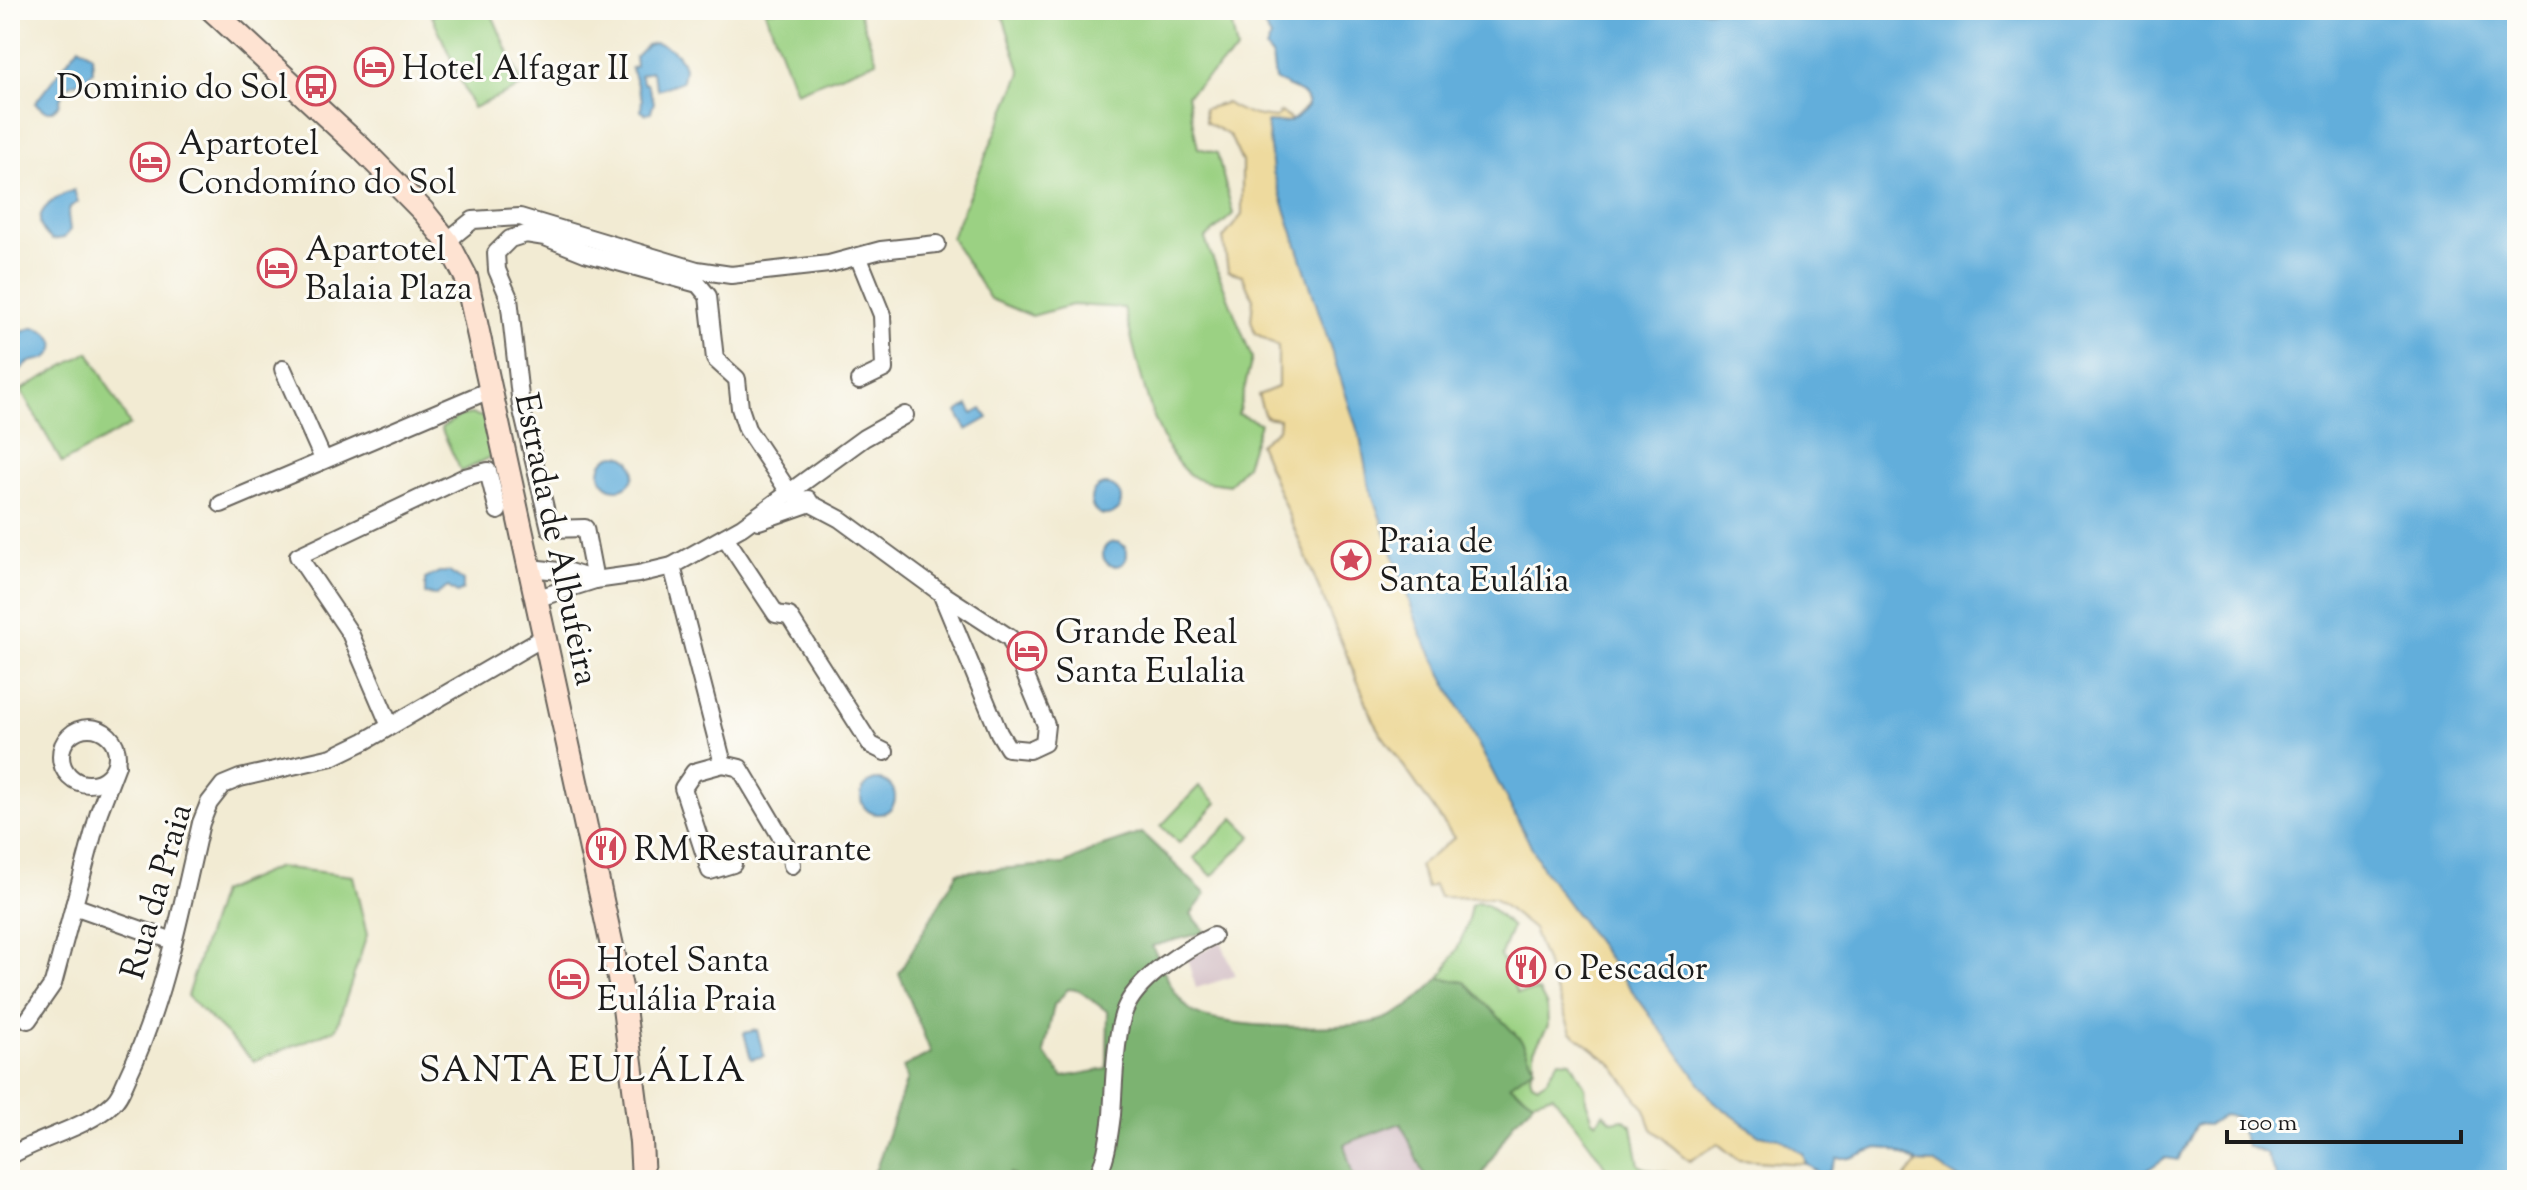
<svg xmlns="http://www.w3.org/2000/svg" width="2527" height="1190" viewBox="0 0 2527 1190" font-family="'Sorts Mill Goudy',serif">
	<style>
		.industrial { fill: #d2bdc5 }
		.green { fill: #9bd183; stroke: #5c7650; stroke-width: 2 }
		.forest { fill: #7cb371; stroke: #4c6846; stroke-width: 2; fill-rule: evenodd }
		.sand { fill: #eeda9e; stroke: #857b5d; stroke-width: 2 }
		.water { fill: #62aedb; stroke: #3f657c; stroke-width: 2 }
		.lines { fill: none; stroke-linecap: round; stroke-linejoin: round }
		.street-casing { stroke: #67645c; stroke-width: 20 }
		.secondary-casing { stroke: #67645c; stroke-width: 26 }
		.street { stroke: #fff; stroke-width: 16 }
		.secondary { stroke: #fee3d2; stroke-width: 22 }
		.labels { text-anchor: middle; stroke-width: 6; stroke-linejoin: round; paint-order: stroke }
		.poi-label { font-size: 34px; fill: #1c1c1c; stroke: #fdfcf7; text-anchor: start }
		.street-label { font-size: 34px; fill: #1c1c1c; stroke: #fdfcf7 }
		.neighbourhood-label { font-size: 36px; letter-spacing: 2px; fill: #1c1c1c; stroke: #fdfcf7 }
	</style>
	<rect width="100%" height="100%" fill="#fdfcf7"/>
	<filter id="ink" filterUnits="userSpaceOnUse"><feTurbulence type="fractalNoise" baseFrequency=".0125" numOctaves="2"/><feDisplacementMap in="SourceGraphic" scale="16" xChannelSelector="R" yChannelSelector="G"/><feConvolveMatrix kernelMatrix="1 2 1 2 8 2 1 2 1" color-interpolation-filters="sRGB"/></filter>
	<filter id="wash" filterUnits="userSpaceOnUse"><feTurbulence type="fractalNoise" baseFrequency=".006" numOctaves="4" result="noise"/><feDisplacementMap in="SourceGraphic" scale="32" xChannelSelector="R" yChannelSelector="G"/><feGaussianBlur stdDeviation="1.8" result="paint"/><feColorMatrix in="noise" values="0 0 0 0 0 0 0 0 0 0 0 0 0 0 0 0 0 1.4 0 .05"/><feComposite in="paint" operator="in"/></filter>
	<g filter="url(#wash)">
		<rect width="100%" height="100%" fill="#f2ebd3"/>
		<g class="industrial">
			<path d="M 1221,941 L 1235,976 L 1196,988 L 1187,959 Z"/>
			<path d="M 1401,1122 L 1427,1180 L 1354,1180 L 1344,1144 Z"/>
		</g>
		<g class="green">
			<path d="M 445,10 L 490,10 L 523,86 L 473,108 L 432,16 Z"/>
			<path d="M 765,10 L 858,10 L 877,61 L 796,92 Z"/>
			<path d="M 1001,10 L 1229,10 L 1237,51 L 1187,95 L 1198,148 L 1217,153 L 1233,214 L 1205,239 L 1252,358 L 1238,414 L 1260,423 L 1246,465 L 1229,485 C 1219,483 1201,483 1193,477 C 1153,452 1136,352 1124,308 L 1072,305 L 1032,316 L 990,299 L 951,238 L 1021,73 Z"/>
			<path d="M 89,352 L 130,425 L 62,463 L 21,390 Z"/>
			<path d="M 471,414 L 484,417 L 493,456 L 461,472 L 441,428 L 460,416 Z"/>
			<path d="M 1199,786 L 1217,803 L 1179,843 L 1161,826 Z"/>
			<path d="M 1234,818 L 1252,836 L 1212,876 L 1194,858 Z"/>
			<path d="M 278,867 L 353,876 L 367,935 L 336,1029 L 254,1061 L 187,996 L 220,892 Z"/>
			<path d="M 1477,902 L 1486,904 L 1512,927 L 1500,956 L 1517,993 L 1539,991 L 1547,1006 L 1548,1026 L 1534,1050 L 1534,1067 L 1530,1075 L 1532,1082 L 1538,1085 L 1546,1080 L 1559,1060 L 1571,1061 L 1585,1087 L 1586,1100 L 1593,1120 L 1597,1122 L 1603,1113 L 1612,1121 L 1623,1119 L 1632,1126 L 1639,1165 C 1654,1175 1669,1168 1679,1180 L 1612,1180 C 1597,1149 1573,1124 1553,1095 L 1533,1101 L 1510,1085 L 1465,983 L 1440,978 C 1456,952 1466,937 1471,905 Z"/>
		</g>
		<path class="forest" d="M 1142,833 L 1206,894 L 1191,914 L 1206,932 L 1152,946 C 1165,970 1171,996 1193,1012 C 1219,1029 1350,1031 1381,1020 C 1406,1012 1421,996 1440,978 L 1465,982 L 1522,1041 L 1534,1067 L 1510,1085 L 1533,1101 L 1529,1108 L 1514,1122 L 1479,1180 L 1427,1180 L 1401,1123 L 1344,1144 L 1354,1180 L 1018,1180 L 1010,1173 L 1006,1180 L 866,1180 L 876,1169 L 907,1079 L 903,1067 L 931,1053 L 899,973 L 958,872 L 1064,864 L 1097,848 ZM 1068,989 L 1078,990 L 1108,1012 L 1107,1069 L 1063,1077 L 1044,1053 L 1054,1005 Z"/>
		<g class="sand">
			<path d="M 1291,57 L 1903,1135 L 1804,1154 L 1806,1164 L 1738,1160 L 1718,1144 L 1689,1161 L 1652,1129 L 1645,1110 L 1612,1064 L 1571,1032 L 1533,929 L 1494,898 L 1439,897 L 1434,885 L 1427,888 L 1419,866 L 1454,838 L 1377,728 L 1259,444 L 1278,429 L 1279,419 L 1265,417 L 1258,395 L 1278,387 L 1278,346 L 1255,333 L 1251,320 L 1253,299 L 1242,275 L 1228,271 L 1223,238 L 1242,215 L 1242,162 L 1230,136 L 1206,122 L 1204,109 L 1226,103 C 1242,114 1258,116 1276,118 L 1280,112 L 1293,121 L 1308,105 Z"/>
			<path d="M 1918,1162 L 1934,1163 L 1961,1180 L 1903,1180 Z"/>
		</g>
		<g class="water">
			<path d="M 1261,10 L 2517,10 L 2517,1180 L 2278,1180 L 2266,1154 L 2247,1146 L 2235,1117 L 2223,1115 L 2208,1125 L 2196,1124 L 2178,1160 L 2165,1158 L 2141,1174 L 2125,1173 L 2117,1180 L 1961,1180 L 1934,1163 L 1918,1162 L 1891,1149 L 1877,1148 L 1850,1158 L 1837,1158 L 1830,1172 L 1821,1174 L 1806,1164 L 1803,1154 L 1779,1138 L 1759,1135 L 1713,1101 L 1543,869 L 1421,634 L 1369,486 L 1360,438 L 1273,172 L 1267,122 C 1289,124 1293,123 1308,106 C 1307,89 1287,88 1275,80 L 1272,56 L 1266,49 L 1271,37 L 1260,20 Z"/>
			<path d="M 655,43 C 668,45 682,54 684,69 C 684,73 682,77 682,81 L 658,90 L 651,71 L 640,75 L 644,84 L 647,83 L 654,102 L 651,112 L 646,114 L 641,111 L 642,99 L 631,68 L 636,66 L 635,57 L 647,45 Z"/>
			<path d="M 79,46 L 92,55 L 93,71 C 78,90 64,75 59,105 L 52,111 L 45,111 L 35,103 Z"/>
			<path d="M 74,190 L 78,202 L 70,207 L 68,215 L 70,230 L 64,238 L 52,240 C 24,217 51,198 74,190 Z"/>
			<path d="M 32,328 C 47,327 64,344 48,357 C 42,361 36,360 30,362 C 22,365 22,372 10,376 L 10,343 L 19,333 Z"/>
			<path d="M 968,405 L 973,414 L 982,409 L 988,418 L 967,430 L 957,412 Z"/>
			<circle cx="617" cy="472" r="17"/>
			<circle cx="1106" cy="500" r="15"/>
			<circle cx="1115" cy="554" r="12"/>
			<path d="M 439,572 L 449,572 L 463,581 L 463,590 L 457,593 L 448,587 L 436,595 L 425,594 L 425,579 Z"/>
			<circle cx="878" cy="797" r="17"/>
			<path d="M 757,1030 L 764,1056 L 751,1059 L 744,1033 Z"/>
		</g>
	</g>
	<g filter="url(#ink)">
		<g class="lines">
			<defs>
				<g id="street">
					<path d="M 447,241 L 473,220 L 520,217 L 697,270 L 731,275 L 829,264 L 881,250 L 937,244"/>
					<path d="M 858,256 L 882,315 L 884,369 L 859,381"/>
					<path d="M 283,369 L 323,459"/>
					<path d="M 221,504 L 492,389"/>
					<path d="M 759,521 L 808,504 L 808,499"/>
					<path d="M 725,537 L 776,614 L 789,616 L 871,745 L 885,752"/>
					<path d="M 672,566 L 723,764 L 740,768 L 790,852 L 792,865"/>
					<path d="M 529,568 L 569,572 L 595,580"/>
					<path d="M 595,580 L 585,528 L 550,529 L 521,406 L 509,298 L 497,270 L 496,253 L 510,239 L 526,234 L 545,237 L 585,253 L 698,284 L 708,296 L 715,359 L 737,379 L 740,408 L 747,429 L 789,492 L 840,519 L 941,593 L 1010,638 L 1046,725 L 1044,743 L 1029,750 L 1008,748 L 999,733 L 941,593"/>
					<path d="M 535,599 L 595,580 L 638,574 L 672,566 L 742,527 L 864,438 L 905,415"/>
					<path d="M 390,726 L 350,633 L 298,556 L 465,477 L 488,471 L 498,511"/>
					<circle cx="89" cy="756" r="28"/>
					<path d="M 723,764 L 694,772 L 683,788 L 710,871 L 733,864"/>
					<path d="M 74,906 L 173,941"/>
					<path d="M 28,1020 L 53,984 L 99,812 L 117,765"/>
					<path d="M 10,1156 C 41,1137 87,1128 113,1103 C 120,1097 124,1085 128,1076 C 164,1002 182,904 201,823 L 209,803 L 223,785 L 240,778 L 332,757 L 365,741 L 544,637"/>
					<path d="M 1095,1180 C 1107,1160 1109,1137 1112,1115 C 1114,1087 1115,1027 1127,1005 C 1141,977 1185,949 1213,936"/>
				</g>
				<path id="secondary" d="M 212,10 L 361,148 L 423,211 L 447,241 L 466,277 L 622,992 L 641,1142 L 643,1180"/>
			</defs>
			<use href="#street" class="street-casing"/>
			<use href="#secondary" class="secondary-casing"/>
			<use href="#street" class="street"/>
			<use href="#secondary" class="secondary"/>
		</g>
	</g>
	<defs>
		<symbol id="hotel-ring" viewBox="-11 -11 22 22"><circle r="9.5" fill="#fdfcf7" stroke="#d1495b" stroke-width="1.5"/><path d="M-6-4.5h1.5V1H6V5H4.5V3h-9V5H-6ZM-4 0a1.8 1.8 0 1 1 3.6 0ZM.5 0V-2.5h3Q6-2.5 6 0Z" fill="#d1495b"/></symbol>
		<symbol id="bus-ring" viewBox="-11 -11 22 22"><circle r="9.5" fill="#fdfcf7" stroke="#d1495b" stroke-width="1.5"/><path d="M-5-6H5V4H4V6H2V4H-2V6H-4V4H-5ZM-3.5-4V0h7V-4ZM-3.5 1.2v1.5H-2V1.2ZM2 1.2v1.5H3.5V1.2Z" fill="#d1495b"/></symbol>
		<symbol id="sight-ring" viewBox="-11 -11 22 22"><circle r="9.5" fill="#fdfcf7" stroke="#d1495b" stroke-width="1.5"/><path d="M0-6L1.8-2.2L6-1.7L2.9 1.2L3.7 5.4L0 3.3L-3.7 5.4L-2.9 1.2L-6-1.7L-1.8-2.2Z" fill="#d1495b"/></symbol>
		<symbol id="restaurant-ring" viewBox="-11 -11 22 22"><circle r="9.5" fill="#fdfcf7" stroke="#d1495b" stroke-width="1.5"/><path d="M-5-6h1v4h1v-4h1v4h1v-4h1v5L-1.5 .5V6h-2V.5L-5-1ZM5-6V6H3V1.5H1.5Q1.5-4 5-6Z" fill="#d1495b"/></symbol>
	</defs>
	<g fill-rule="evenodd">
		<use href="#hotel-ring" x="352" y="45" width="44" height="44"/>
		<use href="#bus-ring" x="294" y="64" width="44" height="44"/>
		<use href="#hotel-ring" x="128" y="140" width="44" height="44"/>
		<use href="#hotel-ring" x="255" y="246" width="44" height="44"/>
		<use href="#sight-ring" x="1329" y="538" width="44" height="44"/>
		<use href="#hotel-ring" x="1005" y="629" width="44" height="44"/>
		<use href="#restaurant-ring" x="584" y="826" width="44" height="44"/>
		<use href="#restaurant-ring" x="1504" y="945" width="44" height="44"/>
		<use href="#hotel-ring" x="547" y="957" width="44" height="44"/>
	</g>
	<g class="labels">
		<g class="poi-label">
			<text x="402" y="79">Hotel Alfagar II</text>
			<text x="288" y="98" text-anchor="end">Dominio do Sol</text>
			<text x="178" y="154">Apartotel<tspan x="178" dy="39">Condomíno do Sol</tspan></text>
			<text x="305" y="260">Apartotel<tspan x="305" dy="39">Balaia Plaza</tspan></text>
			<text x="1379" y="552">Praia de<tspan x="1379" dy="39">Santa Eulália</tspan></text>
			<text x="1055" y="643">Grande Real<tspan x="1055" dy="39">Santa Eulalia</tspan></text>
			<text x="634" y="860">RM Restaurante</text>
			<text x="597" y="971">Hotel Santa<tspan x="597" dy="39">Eulália Praia</tspan></text>
			<text x="1554" y="979">o Pescador</text>
		</g>
		<g class="street-label">
			<text transform="translate(558 539) rotate(78)" y="12">Estrada de Albufeira</text>
			<text transform="translate(155 891) rotate(-74)" y="12">Rua da Praia</text>
		</g>
		<g class="neighbourhood-label">
			<text x="583" y="1081">SANTA EULÁLIA</text>
		</g>
	</g>
	<rect width="2527" height="1190" fill="none" stroke="#fdfcf7" stroke-width="40"/>
	<path d="M2227 1130v12h234v-12" fill="none" stroke="#1c1c1c" stroke-width="4"/>
	<text x="2239" y="1130" font-size="24" fill="#1c1c1c" stroke="#fdfcf7" stroke-width="6" paint-order="stroke">100 m</text>
</svg>
